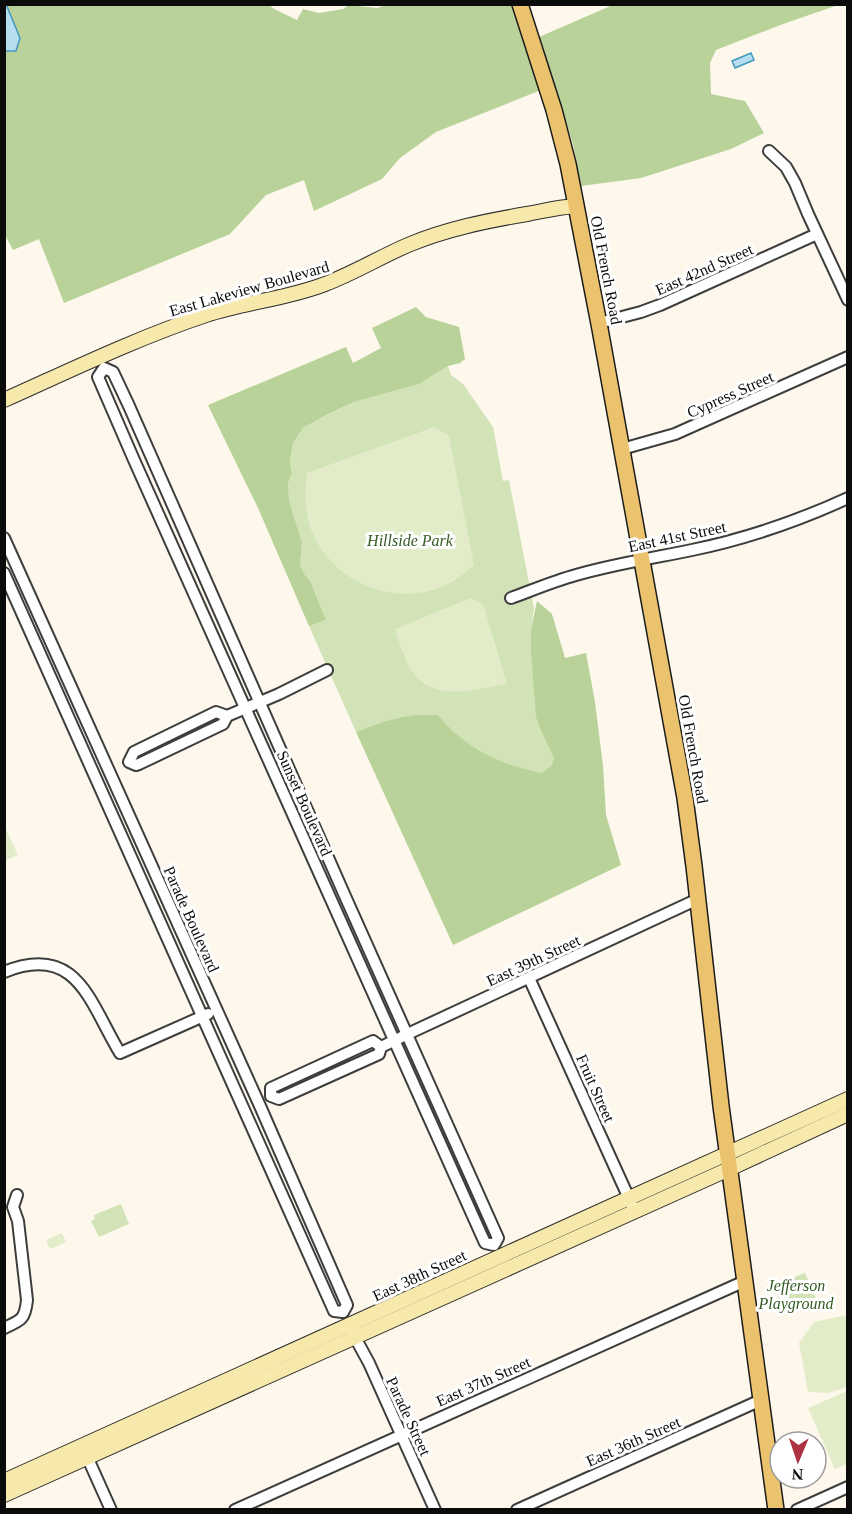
<svg xmlns="http://www.w3.org/2000/svg" width="852" height="1514" viewBox="0 0 852 1514" font-family="Georgia,serif">
	<style>
		.green { fill: #d2e3b8 }
		.forest { fill: #b8d299 }
		.pitch { fill: #e3ecc9 }
		.water { fill: #b5deef; stroke: #4398bf; stroke-width: 1.5 }
		.lines { fill: none; stroke-linecap: round; stroke-linejoin: round }
		.street-casing { stroke: #3e3e3e; stroke-width: 14 }
		.secondary-casing { stroke: #2d2d2d; stroke-width: 16 }
		.primary-casing { stroke: #1c1c1c; stroke-width: 18 }
		.street { stroke: #fff; stroke-width: 10 }
		.secondary { stroke: #f7e8ac; stroke-width: 14 }
		.primary { stroke: #ebc26d; stroke-width: 15 }
		.labels { text-anchor: middle; stroke-width: 6; stroke-linejoin: round; paint-order: stroke }
		.street-label { font-size: 16px; fill: #0b0b0b; stroke: #fff }
		.park-label { font-size: 16px; font-style: italic; fill: #335b23; stroke: #fff }
	</style>
	<rect width="100%" height="100%" fill="#fdf8eb"/>
	<g class="green">
		<path d="M 448,366 L 451,375 L 463,384 L 493,427 L 503,481 L 509,480 L 534,608 L 531,629 L 533,672 L 542,733 L 554,758 L 551,766 L 542,774 C 499,764 467,750 438,715 C 407,712 384,721 356,732 L 309,626 L 326,620 L 310,581 L 305,575 L 300,565 L 302,542 L 293,514 L 289,499 L 288,483 L 292,473 L 290,462 L 293,443 L 303,428 L 328,414 L 354,402 L 419,384 Z"/>
		<path d="M 121,1204 L 129,1224 L 99,1237 L 91,1221 L 95,1219 L 94,1215 Z"/>
		<path d="M 805,1273 L 818,1303 L 786,1316 L 774,1285 Z"/>
	</g>
	<g class="forest">
		<path d="M 388,4 L 513,5 L 541,90 L 436,132 L 400,158 L 382,179 L 314,211 L 304,180 L 266,195 L 230,234 L 64,303 L 39,239 L 13,250 L 5,235 L 4,5 L 269,5 L 274,9 L 297,20 L 303,9 L 319,13 L 343,9 L 349,5 L 377,8 Z"/>
		<path d="M 615,4 L 838,4 L 838,5 L 783,24 L 716,50 L 710,63 L 711,94 L 745,101 L 764,133 L 731,149 L 641,178 L 581,186 L 573,144 L 539,37 Z"/>
		<path d="M 416,307 L 426,317 L 459,327 L 465,359 L 460,363 L 448,366 L 419,384 L 354,402 L 328,414 L 303,428 L 293,443 L 290,462 L 292,473 L 288,483 L 289,499 L 293,514 L 302,542 L 300,565 L 305,575 L 310,581 L 326,620 L 309,626 L 258,508 L 208,405 L 346,347 L 353,363 L 381,348 L 372,328 Z"/>
		<path d="M 537,601 L 552,614 L 565,658 L 586,653 L 595,702 L 603,766 L 606,815 L 621,865 L 453,945 L 356,732 C 384,721 407,712 438,715 C 465,748 500,765 542,773 L 551,766 L 554,758 L 542,733 L 536,717 L 531,652 L 531,629 Z"/>
	</g>
	<g class="pitch">
		<path d="M 434,427 L 449,436 L 474,565 C 465,573 455,581 444,586 C 394,608 333,582 312,532 C 304,513 305,493 307,473 Z"/>
		<path d="M 471,598 L 483,604 L 507,684 C 472,690 428,704 408,665 C 403,654 399,641 395,629 Z"/>
		<path d="M 4,825 L 18,855 L 5,860 L 4,860 Z"/>
		<path d="M 62,1233 L 66,1242 L 50,1249 L 46,1240 Z"/>
		<path d="M 847,1315 L 847,1387 L 829,1393 L 808,1392 L 799,1343 L 814,1322 Z"/>
		<path d="M 847,1391 L 847,1464 L 835,1469 L 808,1408 Z"/>
	</g>
	<g class="water">
		<path d="M 6,4 L 20,38 L 16,51 L 5,51 L 4,5 Z"/>
		<path d="M 751,53 L 754,60 L 735,68 L 732,61 Z"/>
	</g>
	<g class="lines">
		<defs>
			<g id="street">
				<path d="M 769,151 L 786,167 L 795,183 L 808,214 L 848,300"/>
				<path d="M 599,323 L 641,312 L 660,305 L 817,234"/>
				<path d="M 104,368 L 113,372 L 129,406 L 345,896 L 498,1238 L 494,1245 L 485,1243 L 134,460 L 98,377 Z"/>
				<path d="M 622,449 L 675,434 L 848,357"/>
				<path d="M 4,538 L 260,1106 L 347,1305 L 343,1312"/>
				<path d="M 4,573 L 334,1311 L 343,1312"/>
				<path d="M 511,598 C 533,590 554,581 576,575 C 614,564 653,558 692,550 C 745,539 798,521 848,498"/>
				<path d="M 216,712 L 227,716 L 223,724 L 139,764 L 136,765 L 129,762 L 134,752 Z"/>
				<path d="M 227,716 L 279,694 L 327,670"/>
				<path d="M 4,972 C 78,942 90,1004 120,1053 L 208,1014"/>
				<path d="M 529,978 L 632,1205"/>
				<path d="M 381,1047 L 373,1041 L 271,1088 L 271,1096 L 279,1099 L 379,1054 L 381,1047 L 414,1031 L 698,899"/>
				<path d="M 4,1328 C 22,1320 25,1319 27,1300 L 18,1221 L 13,1207 L 17,1195"/>
				<path d="M 351,1330 L 369,1363 L 435,1510"/>
				<path d="M 85,1452 L 111,1510"/>
				<path d="M 235,1510 L 745,1281"/>
				<path d="M 517,1510 L 761,1400"/>
				<path d="M 797,1510 L 848,1487"/>
			</g>
			<g id="secondary">
				<path d="M 4,400 C 71,370 137,338 206,315 C 245,302 287,299 325,284 C 354,273 380,257 408,245 C 446,229 486,221 527,214 C 543,211 559,207 576,206"/>
				<path d="M 4,1481 L 848,1099"/>
				<path d="M 4,1495 L 729,1169 L 848,1114"/>
			</g>
			<path id="primary" d="M 520,4 L 554,110 L 568,164 L 600,329 L 685,798 L 694,866 L 721,1106 L 776,1510"/>
		</defs>
		<use href="#street" class="street-casing"/>
		<use href="#secondary" class="secondary-casing"/>
		<use href="#primary" class="primary-casing"/>
		<use href="#street" class="street"/>
		<use href="#secondary" class="secondary"/>
		<use href="#primary" class="primary"/>
	</g>
	<g class="labels">
		<g class="street-label">
			<text transform="translate(704 269) rotate(-24)" y="6">East 42nd Street</text>
			<text transform="translate(607 270) rotate(79)" y="6">Old French Road</text>
			<text transform="translate(249 288) rotate(-16)" y="6">East Lakeview Boulevard</text>
			<text transform="translate(730 394) rotate(-24)" y="6">Cypress Street</text>
			<text transform="translate(677 536) rotate(-12)" y="6">East 41st Street</text>
			<text transform="translate(694 749) rotate(80)" y="6">Old French Road</text>
			<text transform="translate(305 803) rotate(66)" y="6">Sunset Boulevard</text>
			<text transform="translate(192 919) rotate(66)" y="6">Parade Boulevard</text>
			<text transform="translate(533 960) rotate(-25)" y="6">East 39th Street</text>
			<text transform="translate(596 1088) rotate(66)" y="6">Fruit Street</text>
			<text transform="translate(419 1275) rotate(-25)" y="6">East 38th Street</text>
			<text transform="translate(483 1381) rotate(-24)" y="6">East 37th Street</text>
			<text transform="translate(409 1416) rotate(65)" y="6">Parade Street</text>
			<text transform="translate(633 1441) rotate(-24)" y="6">East 36th Street</text>
		</g>
		<g class="park-label">
			<text x="410" y="546">Hillside Park</text>
			<text x="796" y="1291">Jefferson<tspan x="796" dy="18">Playground</tspan></text>
		</g>
	</g>
	<rect width="852" height="1514" fill="none" stroke="#0b0b0b" stroke-width="12"/>
	<g transform="translate(798 1460) rotate(182)"><circle r="28" fill="#ffffff" stroke="#9d9d9d" stroke-width="1.5"/>
	<path d="M0-4.5L10 22L0 15L-10 22Z" fill="#ac3242"/>
	<text y="-9" font-size="16" font-weight="bold" text-anchor="middle" fill="#0b0b0b">N</text>
	</g>
</svg>
